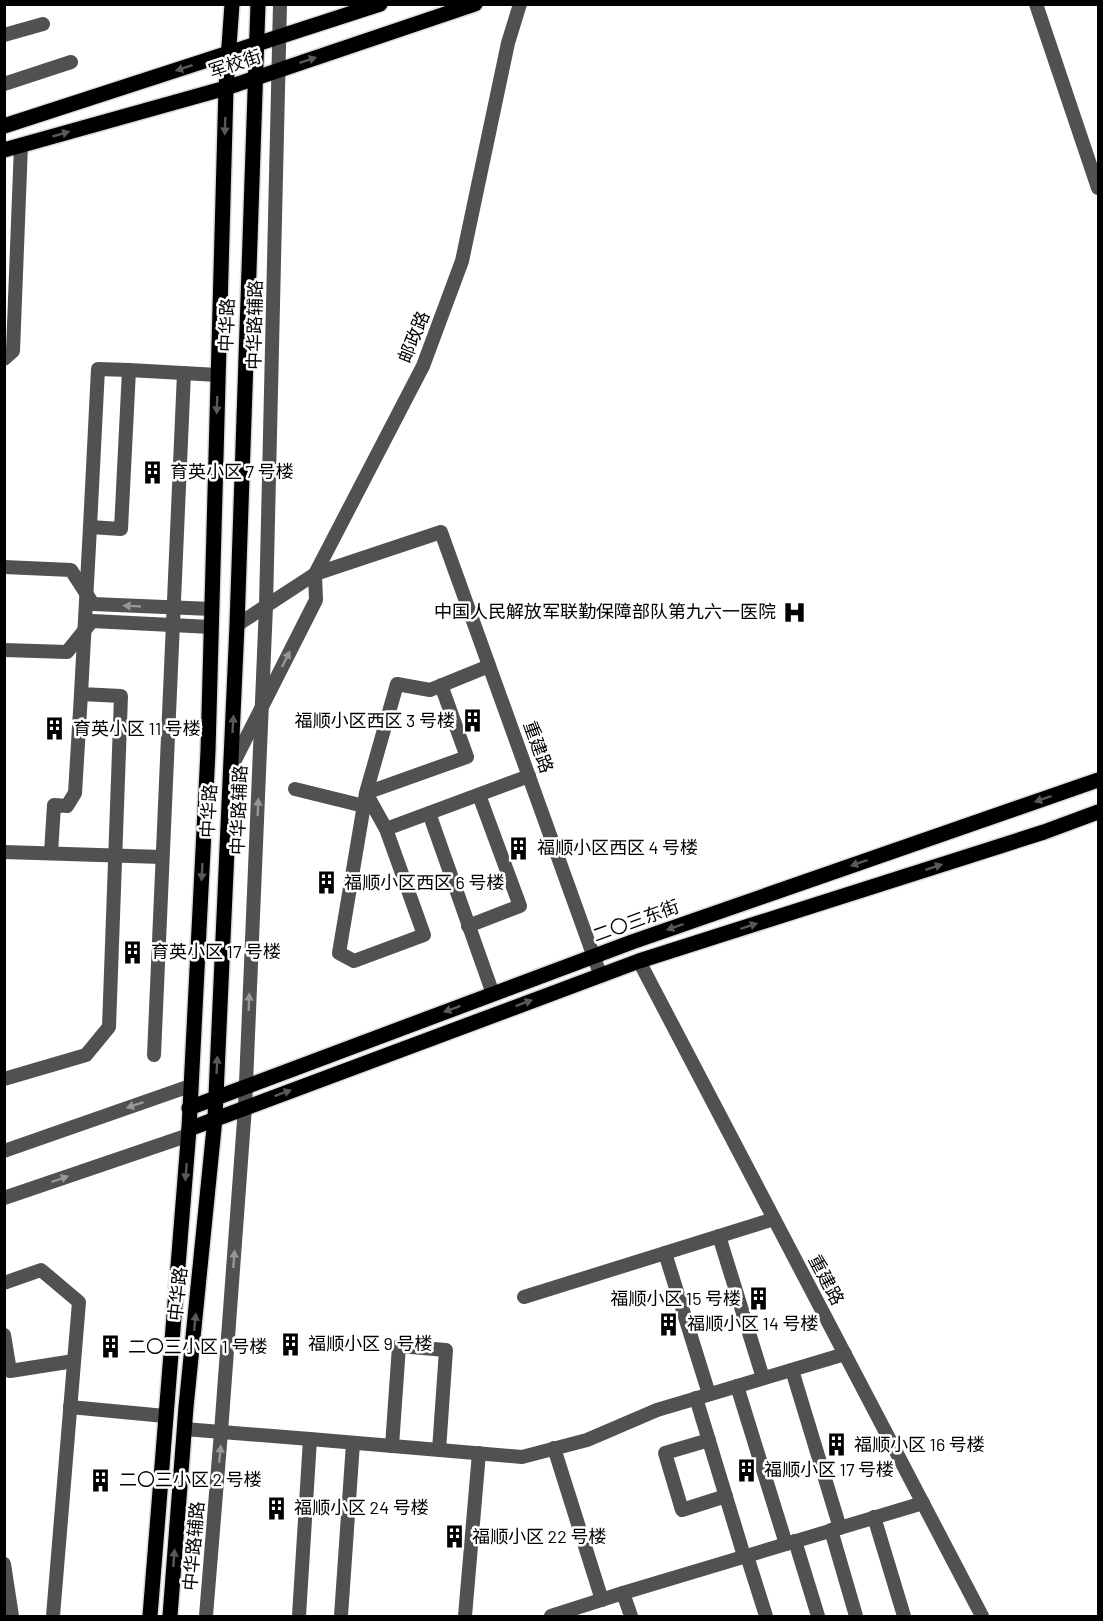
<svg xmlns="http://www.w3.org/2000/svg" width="1103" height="1621" viewBox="0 0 1103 1621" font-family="Barlow,'Noto Sans SC',sans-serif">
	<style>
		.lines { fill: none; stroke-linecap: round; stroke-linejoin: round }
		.major-casing { stroke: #dbdbdb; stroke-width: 18 }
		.minor { stroke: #515151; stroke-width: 14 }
		.major { stroke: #000; stroke-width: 15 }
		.oneway { fill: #595959 }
		.oneway2 { fill: #979797 }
		.labels { text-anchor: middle; stroke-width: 5; stroke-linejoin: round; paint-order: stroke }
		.street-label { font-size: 18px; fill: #000; stroke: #fff }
		.poi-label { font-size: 18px; fill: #000; stroke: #fff; text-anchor: start }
	</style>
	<rect width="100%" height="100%" fill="#fff"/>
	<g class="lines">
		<defs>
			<g id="major">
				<path d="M 4,126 L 380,4"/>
				<path d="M 4,150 L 226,88 L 475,4"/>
				<path d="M 189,1108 L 632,942 L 1098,780"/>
				<path d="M 189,1129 L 639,961 L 1044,832 L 1098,812"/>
				<path d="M 150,1616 L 189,1129 L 208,751 L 226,88 L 232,4"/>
				<path d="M 170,1616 L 186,1407 L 215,1118 L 237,625 L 258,4"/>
			</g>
		</defs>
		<use href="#major" class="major-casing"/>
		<g class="minor">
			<path d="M 1036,4 L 1098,188"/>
			<path d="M 4,35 L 43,24"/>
			<path d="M 4,84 L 71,62"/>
			<path d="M 4,359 L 13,351 L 21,145"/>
			<path d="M 90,527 L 98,369 L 129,370"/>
			<path d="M 4,567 L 71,570 L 93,604 L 212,609"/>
			<path d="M 237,625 L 315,574 L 423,366 L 462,261 L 508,43 L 520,4"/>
			<path d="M 4,650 L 67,652 L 92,621 L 211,627"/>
			<path d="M 441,685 L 467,757 L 366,793 L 386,829 L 424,935 L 354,961 L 339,953 L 366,793 L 397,684 L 430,690 L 489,666"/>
			<path d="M 231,768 L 316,600 L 315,574 L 441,532 L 600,974"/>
			<path d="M 295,789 L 364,806"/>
			<path d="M 429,813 L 493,994"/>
			<path d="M 386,829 L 529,776"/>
			<path d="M 4,852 L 162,857"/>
			<path d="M 51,853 L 54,805 L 67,806 L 75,793 L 81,694"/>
			<path d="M 468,926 L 520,906 L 479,795"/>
			<path d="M 639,961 L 982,1616"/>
			<path d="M 154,1055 L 184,373"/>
			<path d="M 4,1079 L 86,1055 L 109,1027 L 121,696 L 81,694 L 90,527 L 121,529 L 129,370 L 218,375"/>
			<path d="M 4,1151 L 190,1086"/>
			<path d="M 4,1198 L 189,1135"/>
			<path d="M 719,1236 L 763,1378"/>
			<path d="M 665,1253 L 709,1394"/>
			<path d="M 4,1283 L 41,1270 L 79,1302 L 53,1616"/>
			<path d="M 524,1297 L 774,1219"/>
			<path d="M 4,1335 L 10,1371 L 74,1361"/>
			<path d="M 792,1370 L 840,1528"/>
			<path d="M 737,1386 L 786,1544"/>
			<path d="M 696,1398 L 744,1556"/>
			<path d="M 70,1407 L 165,1416"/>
			<path d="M 184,1429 L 310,1439 L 299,1616"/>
			<path d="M 310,1439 L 522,1457 L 587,1440 L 657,1410 L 845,1354"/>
			<path d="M 709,1440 L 665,1453 L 682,1510 L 726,1496"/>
			<path d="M 392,1446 L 399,1346 L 446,1350 L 439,1450"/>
			<path d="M 554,1448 L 602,1600"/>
			<path d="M 874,1517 L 904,1616"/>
			<path d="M 831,1530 L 856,1616"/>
			<path d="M 795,1541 L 818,1616"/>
			<path d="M 747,1556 L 766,1616"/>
			<path d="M 4,1564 L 12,1616"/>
			<path d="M 623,1593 L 923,1503"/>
			<path d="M 206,1616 L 221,1432 L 245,1107 L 266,606 L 280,4"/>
			<path d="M 341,1616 L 353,1443"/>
			<path d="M 465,1616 L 479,1453"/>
			<path d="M 551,1616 L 623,1593 L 631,1616"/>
		</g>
		<use href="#major" class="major"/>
	</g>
	<defs><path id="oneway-solid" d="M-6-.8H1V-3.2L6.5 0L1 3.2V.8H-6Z" transform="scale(1.5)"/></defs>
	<g class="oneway">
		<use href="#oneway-solid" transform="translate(308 60) rotate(-18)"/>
		<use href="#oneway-solid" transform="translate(184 68) rotate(162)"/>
		<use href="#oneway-solid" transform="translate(225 126) rotate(92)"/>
		<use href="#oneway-solid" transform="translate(61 134) rotate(-16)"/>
		<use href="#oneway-solid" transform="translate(217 405) rotate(92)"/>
		<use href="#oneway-solid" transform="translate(233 724) rotate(-87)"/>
		<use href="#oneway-solid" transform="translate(1043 799) rotate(161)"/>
		<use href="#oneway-solid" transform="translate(859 863) rotate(161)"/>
		<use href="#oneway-solid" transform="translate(934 867) rotate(-18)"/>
		<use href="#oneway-solid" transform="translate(202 872) rotate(93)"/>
		<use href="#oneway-solid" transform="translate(749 926) rotate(-18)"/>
		<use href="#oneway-solid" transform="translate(675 927) rotate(161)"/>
		<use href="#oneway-solid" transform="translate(524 1003) rotate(-20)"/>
		<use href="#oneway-solid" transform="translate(452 1009) rotate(160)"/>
		<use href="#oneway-solid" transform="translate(217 1065) rotate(-87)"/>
		<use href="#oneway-solid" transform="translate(283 1093) rotate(-20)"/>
		<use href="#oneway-solid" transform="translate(186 1172) rotate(95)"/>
		<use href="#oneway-solid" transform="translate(195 1322) rotate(-84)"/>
		<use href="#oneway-solid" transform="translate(174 1558) rotate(-85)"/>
	</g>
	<g class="oneway2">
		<use href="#oneway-solid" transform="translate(132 606) rotate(-177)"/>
		<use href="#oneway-solid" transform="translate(286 659) rotate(-63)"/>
		<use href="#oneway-solid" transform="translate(258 807) rotate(-88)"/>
		<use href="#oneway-solid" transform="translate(249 1002) rotate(-88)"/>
		<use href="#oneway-solid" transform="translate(135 1105) rotate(161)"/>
		<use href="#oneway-solid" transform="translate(60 1179) rotate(-19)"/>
		<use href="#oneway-solid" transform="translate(234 1259) rotate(-86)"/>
		<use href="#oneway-solid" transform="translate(220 1454) rotate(-85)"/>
	</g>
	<defs>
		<symbol id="building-bare" viewBox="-9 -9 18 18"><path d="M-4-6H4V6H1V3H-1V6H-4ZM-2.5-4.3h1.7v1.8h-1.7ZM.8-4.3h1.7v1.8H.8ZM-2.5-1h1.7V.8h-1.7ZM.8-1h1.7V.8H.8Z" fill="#000" stroke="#fff" stroke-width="2.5" paint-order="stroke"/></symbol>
		<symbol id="hospital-bare" viewBox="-9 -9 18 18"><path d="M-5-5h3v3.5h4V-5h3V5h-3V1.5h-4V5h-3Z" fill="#000" stroke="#fff" stroke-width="2.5" paint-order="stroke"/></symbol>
	</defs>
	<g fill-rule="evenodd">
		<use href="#building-bare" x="136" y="456" width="33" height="33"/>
		<use href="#hospital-bare" x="778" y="596" width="33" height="33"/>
		<use href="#building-bare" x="456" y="704" width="33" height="33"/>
		<use href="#building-bare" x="38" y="712" width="33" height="33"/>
		<use href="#building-bare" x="502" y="832" width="33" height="33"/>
		<use href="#building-bare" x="310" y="866" width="33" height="33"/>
		<use href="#building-bare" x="116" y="936" width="33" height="33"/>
		<use href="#building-bare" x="742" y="1282" width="33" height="33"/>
		<use href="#building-bare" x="652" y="1308" width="33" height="33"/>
		<use href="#building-bare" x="274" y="1328" width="33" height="33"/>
		<use href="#building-bare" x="94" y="1330" width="33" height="33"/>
		<use href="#building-bare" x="820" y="1428" width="33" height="33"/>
		<use href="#building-bare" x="730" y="1454" width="33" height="33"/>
		<use href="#building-bare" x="84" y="1464" width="33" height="33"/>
		<use href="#building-bare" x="260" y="1492" width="33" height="33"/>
		<use href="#building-bare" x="438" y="1520" width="33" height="33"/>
	</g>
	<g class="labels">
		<g class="street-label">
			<text transform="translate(235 64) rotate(-18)" y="6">军校街</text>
			<text transform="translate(227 325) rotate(-88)" y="6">中华路</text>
			<text transform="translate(255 325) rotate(-89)" y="6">中华路辅路</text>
			<text transform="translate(414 337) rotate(-68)" y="6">邮政路</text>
			<text transform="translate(538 747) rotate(70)" y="6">重建路</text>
			<text transform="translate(239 810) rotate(-88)" y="6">中华路辅路</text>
			<text transform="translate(209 811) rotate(-87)" y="6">中华路</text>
			<text transform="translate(636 921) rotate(-20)" y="6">二〇三东街</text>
			<text transform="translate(826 1280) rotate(62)" y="6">重建路</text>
			<text transform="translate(178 1294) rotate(-84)" y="6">中华路</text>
			<text transform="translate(194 1546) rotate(-85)" y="6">中华路辅路</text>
		</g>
		<g class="poi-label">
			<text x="170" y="478">育英小区 7 号楼</text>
			<text x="776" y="618" text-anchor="end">中国人民解放军联勤保障部队第九六一医院</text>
			<text x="455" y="727" text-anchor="end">福顺小区西区 3 号楼</text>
			<text x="73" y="735">育英小区 11 号楼</text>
			<text x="537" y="854">福顺小区西区 4 号楼</text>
			<text x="344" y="889">福顺小区西区 6 号楼</text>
			<text x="151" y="958">育英小区 17 号楼</text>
			<text x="741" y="1305" text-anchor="end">福顺小区 15 号楼</text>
			<text x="687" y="1330">福顺小区 14 号楼</text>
			<text x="308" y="1350">福顺小区 9 号楼</text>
			<text x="128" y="1353">二〇三小区 1 号楼</text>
			<text x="854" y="1451">福顺小区 16 号楼</text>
			<text x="764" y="1476">福顺小区 17 号楼</text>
			<text x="119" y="1486">二〇三小区 2 号楼</text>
			<text x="294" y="1514">福顺小区 24 号楼</text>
			<text x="472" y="1543">福顺小区 22 号楼</text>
		</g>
	</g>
	<rect width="1103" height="1621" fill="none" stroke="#000000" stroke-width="12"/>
</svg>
